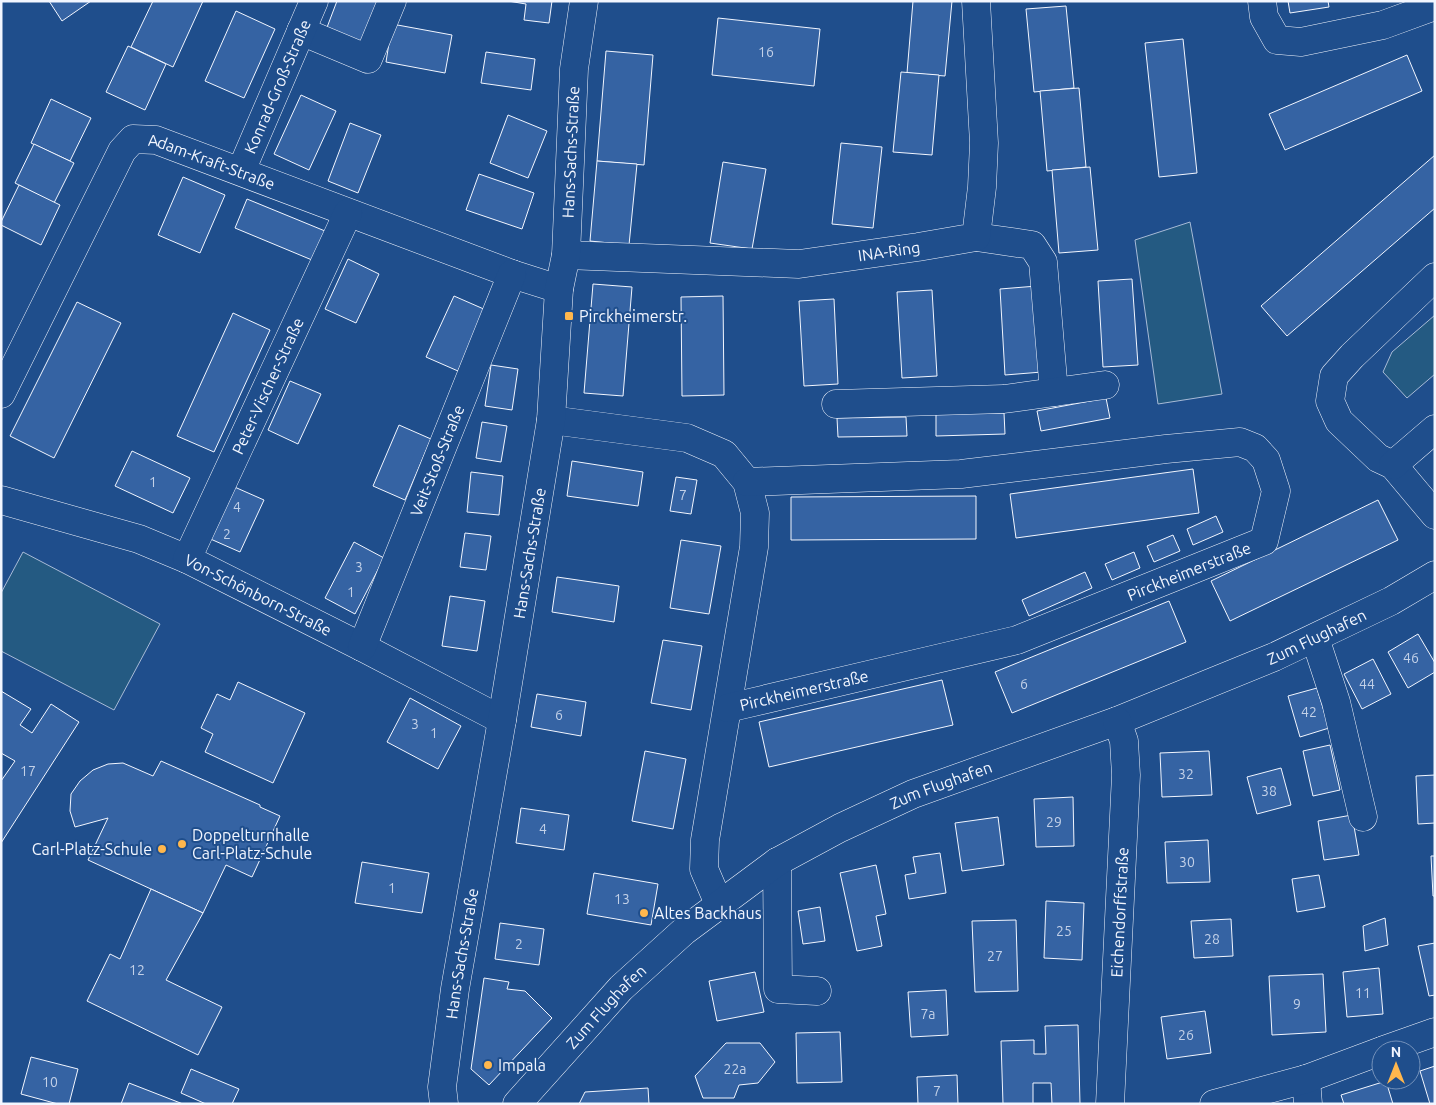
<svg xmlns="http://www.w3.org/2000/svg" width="1436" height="1105" viewBox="0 0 1436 1105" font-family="Ubuntu,sans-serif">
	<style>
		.green { fill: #245a82; stroke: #a8bbd7 }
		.building { fill: #3563a3; stroke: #f2f6ff }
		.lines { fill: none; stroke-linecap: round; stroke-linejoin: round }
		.minor-casing { stroke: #f2f6ff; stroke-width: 29 }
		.minor { stroke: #1f4e8c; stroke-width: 28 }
		.poi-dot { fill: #ffb74d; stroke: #1f4e8c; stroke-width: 2 }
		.labels { text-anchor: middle; stroke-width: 4; stroke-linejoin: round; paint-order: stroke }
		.number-label { font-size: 14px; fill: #c3d1e8 }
		.street-label { font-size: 16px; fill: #f2f6ff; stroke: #1f4e8c }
		.poi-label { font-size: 16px; fill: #f2f6ff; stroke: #1f4e8c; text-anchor: start }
	</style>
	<rect width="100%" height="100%" fill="#1f4e8c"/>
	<g class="green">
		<path d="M 1190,222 L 1222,394 L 1158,404 L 1135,240 Z"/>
		<path d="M 1435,315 L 1435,374 L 1407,398 L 1383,372 L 1392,352 Z"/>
		<path d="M 23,552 L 160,624 L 114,710 L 1,651 L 1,593 Z"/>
	</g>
	<g class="building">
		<path d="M 49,1 L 91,1 L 62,21 Z"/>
		<path d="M 153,1 L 203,1 L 173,67 L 131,47 Z"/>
		<path d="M 337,1 L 385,1 L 367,46 L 326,30 Z"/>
		<path d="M 508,1 L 552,1 L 549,23 L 524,20 L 526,4 Z"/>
		<path d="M 913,1 L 952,1 L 945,76 L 907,73 Z"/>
		<path d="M 1288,1 L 1328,1 L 1329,7 L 1290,13 Z"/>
		<path d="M 1066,6 L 1074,88 L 1034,92 L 1026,9 Z"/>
		<path d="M 236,11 L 275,29 L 244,98 L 205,81 Z"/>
		<path d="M 718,18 L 820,29 L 814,86 L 712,75 Z"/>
		<path d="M 392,24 L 452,35 L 445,73 L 386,62 Z"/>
		<path d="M 1183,39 L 1197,173 L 1159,177 L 1145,43 Z"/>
		<path d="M 128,46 L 166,64 L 145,110 L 106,92 Z"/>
		<path d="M 606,51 L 653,55 L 644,165 L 597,161 Z"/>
		<path d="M 486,52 L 535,59 L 531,90 L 481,83 Z"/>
		<path d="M 1407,55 L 1422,91 L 1285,150 L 1269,114 Z"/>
		<path d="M 901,72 L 939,75 L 932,155 L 893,152 Z"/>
		<path d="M 1079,88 L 1086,167 L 1047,171 L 1040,91 Z"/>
		<path d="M 301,95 L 336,111 L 309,170 L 274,154 Z"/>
		<path d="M 51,99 L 91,118 L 70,161 L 31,143 Z"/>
		<path d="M 508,115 L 547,131 L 528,178 L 490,163 Z"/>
		<path d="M 350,123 L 381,135 L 358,193 L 328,181 Z"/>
		<path d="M 841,143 L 882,147 L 873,228 L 832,224 Z"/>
		<path d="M 34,144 L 74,163 L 54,203 L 15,183 Z"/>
		<path d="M 1435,155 L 1435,208 L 1287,336 L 1261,306 Z"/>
		<path d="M 597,161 L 637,164 L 629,245 L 590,241 Z"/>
		<path d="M 723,162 L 766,169 L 752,249 L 710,243 Z"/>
		<path d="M 1090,167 L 1098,250 L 1059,253 L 1052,170 Z"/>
		<path d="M 479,174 L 534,193 L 522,229 L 466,210 Z"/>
		<path d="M 183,177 L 225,195 L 200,253 L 158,235 Z"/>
		<path d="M 19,185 L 60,205 L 41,245 L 1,225 L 1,222 Z"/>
		<path d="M 247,199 L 325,231 L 312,260 L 235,228 Z"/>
		<path d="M 348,259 L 379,274 L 356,323 L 325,309 Z"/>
		<path d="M 1132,279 L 1138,365 L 1103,367 L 1098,281 Z"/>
		<path d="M 593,284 L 632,287 L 623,396 L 584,393 Z"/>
		<path d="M 1037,286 L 1042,372 L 1005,375 L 1000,289 Z"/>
		<path d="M 932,290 L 937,376 L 902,378 L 897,292 Z"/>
		<path d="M 454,296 L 486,310 L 458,371 L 426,357 Z"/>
		<path d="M 723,296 L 724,395 L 682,396 L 681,297 Z"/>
		<path d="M 834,299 L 838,384 L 804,386 L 799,301 Z"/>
		<path d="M 77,302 L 121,323 L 54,458 L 10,436 Z"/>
		<path d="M 233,313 L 270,330 L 214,452 L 177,436 Z"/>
		<path d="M 491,365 L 518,369 L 512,410 L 485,406 Z"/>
		<path d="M 290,381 L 321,394 L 298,444 L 268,430 Z"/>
		<path d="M 1106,398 L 1110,418 L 1041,431 L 1037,411 Z"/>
		<path d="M 1004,413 L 1005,434 L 936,436 L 936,414 Z"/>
		<path d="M 906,417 L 907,436 L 838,437 L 837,418 Z"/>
		<path d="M 482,422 L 507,426 L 501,462 L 476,458 Z"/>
		<path d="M 399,425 L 431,439 L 405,500 L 373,486 Z"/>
		<path d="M 132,451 L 190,478 L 173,513 L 115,486 Z"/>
		<path d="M 572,461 L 643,472 L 638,506 L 567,496 Z"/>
		<path d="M 1193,469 L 1199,513 L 1016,538 L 1010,494 Z"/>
		<path d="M 471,472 L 503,476 L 499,515 L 467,512 Z"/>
		<path d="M 676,477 L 697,480 L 691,514 L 670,511 Z"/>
		<path d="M 230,485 L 264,500 L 240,552 L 206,537 Z"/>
		<path d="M 976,496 L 976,539 L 791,540 L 791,497 Z"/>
		<path d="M 1378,500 L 1398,540 L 1230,621 L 1211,581 Z"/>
		<path d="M 1216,516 L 1223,532 L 1193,545 L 1187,529 Z"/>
		<path d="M 465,533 L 491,536 L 486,570 L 460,567 Z"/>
		<path d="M 1173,535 L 1180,551 L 1154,562 L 1147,546 Z"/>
		<path d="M 681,540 L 721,546 L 709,614 L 670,608 Z"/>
		<path d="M 354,542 L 384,558 L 355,614 L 325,598 Z"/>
		<path d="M 1134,552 L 1140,568 L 1112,580 L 1105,564 Z"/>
		<path d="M 1085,572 L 1092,588 L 1029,616 L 1022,600 Z"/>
		<path d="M 557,577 L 619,586 L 614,622 L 552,612 Z"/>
		<path d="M 450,596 L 485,601 L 477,651 L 442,646 Z"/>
		<path d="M 1169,601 L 1186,642 L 1012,713 L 995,672 Z"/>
		<path d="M 1418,634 L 1435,663 L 1435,672 L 1408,688 L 1388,652 Z"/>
		<path d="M 663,640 L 702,646 L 691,710 L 651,703 Z"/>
		<path d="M 1373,659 L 1391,694 L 1362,709 L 1344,674 Z"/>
		<path d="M 942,680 L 953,725 L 769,767 L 759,722 Z"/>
		<path d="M 238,682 L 305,713 L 273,783 L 205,752 L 213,734 L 201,728 L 217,694 L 230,700 Z"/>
		<path d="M 1317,688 L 1329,728 L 1300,737 L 1288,696 Z"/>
		<path d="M 1,691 L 31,709 L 20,725 L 32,733 L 51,704 L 79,722 L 1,843 L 1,781 L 15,761 L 1,753 Z"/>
		<path d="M 537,694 L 586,702 L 581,736 L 531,727 Z"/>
		<path d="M 410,698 L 461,726 L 438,769 L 387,742 Z"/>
		<path d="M 1330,745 L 1340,790 L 1313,796 L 1303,751 Z"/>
		<path d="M 645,751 L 686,759 L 673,829 L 632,821 Z"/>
		<path d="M 1209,751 L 1212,795 L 1162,797 L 1160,753 Z"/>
		<path d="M 161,761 L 260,805 L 260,807 L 280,816 L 252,877 L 226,865 L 203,913 L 88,860 L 108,818 L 75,827 L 70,811 L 71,794 L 80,781 L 93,770 L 108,764 L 123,763 L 153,776 Z"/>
		<path d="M 1281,768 L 1291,805 L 1257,814 L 1247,777 Z"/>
		<path d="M 1435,775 L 1435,823 L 1418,824 L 1416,776 Z"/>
		<path d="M 1073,797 L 1074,846 L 1036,847 L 1034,799 Z"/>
		<path d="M 521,808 L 569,815 L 564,850 L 516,843 Z"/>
		<path d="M 1352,815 L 1359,855 L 1324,860 L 1318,821 Z"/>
		<path d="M 998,817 L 1004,865 L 962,871 L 955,823 Z"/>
		<path d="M 1208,840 L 1210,882 L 1167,883 L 1165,842 Z"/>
		<path d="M 940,853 L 946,893 L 909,899 L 905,875 L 916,873 L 913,857 Z"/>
		<path d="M 1431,856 L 1435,856 L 1435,896 L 1433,896 Z"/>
		<path d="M 362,862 L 429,873 L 422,913 L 355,903 Z"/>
		<path d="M 876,865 L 886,914 L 876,916 L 882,946 L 857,951 L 840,873 Z"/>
		<path d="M 594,873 L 658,884 L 651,925 L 587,914 Z"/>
		<path d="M 1319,875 L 1325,907 L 1297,912 L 1292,879 Z"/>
		<path d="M 151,889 L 203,913 L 166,980 L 222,1007 L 198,1055 L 87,1001 L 110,954 L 120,959 Z"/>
		<path d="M 1046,901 L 1084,903 L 1082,960 L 1044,958 Z"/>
		<path d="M 820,907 L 825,941 L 803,944 L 798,911 Z"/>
		<path d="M 1385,918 L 1388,945 L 1365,951 L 1363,926 Z"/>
		<path d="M 1231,919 L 1233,956 L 1194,958 L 1191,921 Z"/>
		<path d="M 1016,920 L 1018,991 L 975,992 L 972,921 Z"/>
		<path d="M 500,923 L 544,929 L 539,965 L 495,959 Z"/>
		<path d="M 1435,943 L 1435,995 L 1429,996 L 1418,946 Z"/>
		<path d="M 1379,968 L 1383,1014 L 1347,1017 L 1343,972 Z"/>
		<path d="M 755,972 L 764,1012 L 717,1021 L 709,981 Z"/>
		<path d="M 1323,974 L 1326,1032 L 1272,1035 L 1269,976 Z"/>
		<path d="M 484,978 L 509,982 L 507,989 L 525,991 L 552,1018 L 489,1085 L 471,1069 Z"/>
		<path d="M 946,990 L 948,1035 L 911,1037 L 908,992 Z"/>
		<path d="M 1205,1011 L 1211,1053 L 1167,1059 L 1161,1017 Z"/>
		<path d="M 1078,1025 L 1080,1104 L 1052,1104 L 1051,1083 L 1033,1083 L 1033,1104 L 1003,1104 L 1001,1041 L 1034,1040 L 1034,1054 L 1046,1054 L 1045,1026 Z"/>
		<path d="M 840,1032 L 842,1082 L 797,1083 L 796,1033 Z"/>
		<path d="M 726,1043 L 760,1043 L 775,1062 L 758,1083 L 739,1085 L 734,1098 L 703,1098 L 695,1076 Z"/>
		<path d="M 31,1057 L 78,1069 L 69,1104 L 58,1104 L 21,1094 Z"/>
		<path d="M 1435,1066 L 1435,1104 L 1430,1104 L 1420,1071 Z"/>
		<path d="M 191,1069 L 239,1089 L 232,1104 L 206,1104 L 181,1093 Z"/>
		<path d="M 957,1075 L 958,1104 L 918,1104 L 917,1077 Z"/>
		<path d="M 1386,1081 L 1393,1104 L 1344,1104 L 1341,1095 Z"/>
		<path d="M 129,1083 L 183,1104 L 121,1104 Z"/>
		<path d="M 648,1088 L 649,1104 L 579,1104 L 585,1092 Z"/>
	</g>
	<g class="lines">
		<defs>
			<g id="minor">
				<path d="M 1262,1 L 1264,17 L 1277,40 L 1301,42 L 1383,25 L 1435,6"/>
				<path d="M 301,31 L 368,59 L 392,1"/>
				<path id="s1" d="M 241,171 L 314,1"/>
				<path d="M 976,237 L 1032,245 L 1043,262 L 1054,392"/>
				<path id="s2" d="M 566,255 L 799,264 L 918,247 L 976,237 L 982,187 L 984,143 L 976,1"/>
				<path d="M 1435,277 L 1352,356 L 1334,376 L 1330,401 L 1339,421 L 1378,458 L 1393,465 L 1435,515"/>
				<path id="s3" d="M 1,394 L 122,151 L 133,139 L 156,140 L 512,274 L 559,289"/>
				<path d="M 836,404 L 1004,399 L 1105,385"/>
				<path d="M 551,420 L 687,438 L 724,454 L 747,482 L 755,513 L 754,547 L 705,840 L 704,869 L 719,904"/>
				<path d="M 1393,465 L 1435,429"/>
				<path id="s4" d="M 1,500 L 139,539 L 187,559 L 362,647 L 502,720"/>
				<path id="s5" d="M 187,559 L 348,213"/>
				<path d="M 1315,638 L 1336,702 L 1363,817"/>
				<path id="s6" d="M 362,647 L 512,274"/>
				<path id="s7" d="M 728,708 L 1017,640 L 1264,541 L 1276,491 L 1266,460 L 1255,448 L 1240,442 L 1166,449 L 961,474 L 747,482"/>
				<path d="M 777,862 L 778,989 L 817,991"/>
				<path d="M 1384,1050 L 1435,1032"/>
				<path d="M 1306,1079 L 1308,1104"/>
				<path id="s8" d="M 444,1104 L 442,1087 L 455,989 L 502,720 L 551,420 L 559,289 L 566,255 L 574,69 L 584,1"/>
				<path id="s9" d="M 517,1104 L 621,988 L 684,931 L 777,862 L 840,828 L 913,794 L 1117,721 L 1274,657 L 1391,601 L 1435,575"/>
				<path id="s10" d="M 1110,1104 L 1126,775 L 1124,741 L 1117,721"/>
				<path d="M 1214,1104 L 1306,1079 L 1381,1051"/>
			</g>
		</defs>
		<use href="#minor" class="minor-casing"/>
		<use href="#minor" class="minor"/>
	</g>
	<g class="poi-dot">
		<rect x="564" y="311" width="10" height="10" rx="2.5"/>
		<circle cx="182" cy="844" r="5"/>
		<circle cx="162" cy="849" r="5"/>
		<circle cx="644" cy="913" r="5"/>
		<circle cx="488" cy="1065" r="5"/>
	</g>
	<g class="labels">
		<g class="number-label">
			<text x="766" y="57">16</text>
			<text x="153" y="487">1</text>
			<text x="683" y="500">7</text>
			<text x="237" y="512">4</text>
			<text x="227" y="539">2</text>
			<text x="359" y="572">3</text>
			<text x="351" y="597">1</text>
			<text x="1411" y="663">46</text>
			<text x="1024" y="689">6</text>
			<text x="1367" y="689">44</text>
			<text x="1309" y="717">42</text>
			<text x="559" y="720">6</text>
			<text x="415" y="729">3</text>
			<text x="434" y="738">1</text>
			<text x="28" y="776">17</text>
			<text x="1186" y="779">32</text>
			<text x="1269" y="796">38</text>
			<text x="1054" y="827">29</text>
			<text x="543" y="834">4</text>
			<text x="1187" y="867">30</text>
			<text x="392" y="893">1</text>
			<text x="622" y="904">13</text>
			<text x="1064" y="936">25</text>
			<text x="1212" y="944">28</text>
			<text x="519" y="949">2</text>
			<text x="995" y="961">27</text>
			<text x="137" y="975">12</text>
			<text x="1363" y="998">11</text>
			<text x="1297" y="1009">9</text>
			<text x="928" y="1019">7a</text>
			<text x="1186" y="1040">26</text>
			<text x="735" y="1074">22a</text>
			<text x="50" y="1087">10</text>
			<text x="937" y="1096">7</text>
		</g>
		<g class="street-label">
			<text dy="6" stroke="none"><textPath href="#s1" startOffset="92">Konrad-Groß-Straße</textPath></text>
			<text dy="6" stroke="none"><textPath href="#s8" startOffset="962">Hans-Sachs-Straße</textPath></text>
			<text dy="6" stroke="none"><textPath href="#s3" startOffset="370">Adam-Kraft-Straße</textPath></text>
			<text dy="6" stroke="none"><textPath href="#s2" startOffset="324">INA-Ring</textPath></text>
			<text dy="6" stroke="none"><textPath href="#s5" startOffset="191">Peter-Vischer-Straße</textPath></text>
			<text dy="6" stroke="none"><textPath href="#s6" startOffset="201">Veit-Stoß-Straße</textPath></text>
			<text dy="6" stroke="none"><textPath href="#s8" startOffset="558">Hans-Sachs-Straße</textPath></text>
			<text dy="6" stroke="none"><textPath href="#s7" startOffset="482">Pirckheimerstraße</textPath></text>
			<text dy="6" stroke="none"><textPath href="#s4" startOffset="275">Von-Schönborn-Straße</textPath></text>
			<text dy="6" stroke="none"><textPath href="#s9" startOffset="942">Zum Flughafen</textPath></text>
			<text dy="6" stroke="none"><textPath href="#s7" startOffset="78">Pirckheimerstraße</textPath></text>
			<text dy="6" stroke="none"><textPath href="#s9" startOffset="538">Zum Flughafen</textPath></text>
			<text dy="6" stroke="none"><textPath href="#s10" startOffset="192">Eichendorffstraße</textPath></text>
			<text dy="6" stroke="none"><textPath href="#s8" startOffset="152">Hans-Sachs-Straße</textPath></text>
			<text dy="6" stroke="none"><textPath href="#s9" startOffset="132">Zum Flughafen</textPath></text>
		</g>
		<g class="poi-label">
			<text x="579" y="322">Pirckheimerstr.</text>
			<text x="192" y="841">Doppelturnhalle<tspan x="192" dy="18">Carl-Platz-Schule</tspan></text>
			<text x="152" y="855" text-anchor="end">Carl-Platz-Schule</text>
			<text x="654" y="919">Altes Backhaus</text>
			<text x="498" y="1071">Impala</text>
		</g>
	</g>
	<rect width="1436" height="1105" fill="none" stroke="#f2f6ff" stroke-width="5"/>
	<g transform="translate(1396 1065)"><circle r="24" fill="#1f4e8c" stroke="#7391ba"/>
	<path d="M0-4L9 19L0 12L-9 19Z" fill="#ffb74d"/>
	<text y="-8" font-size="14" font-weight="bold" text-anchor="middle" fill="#f2f6ff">N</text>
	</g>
</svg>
